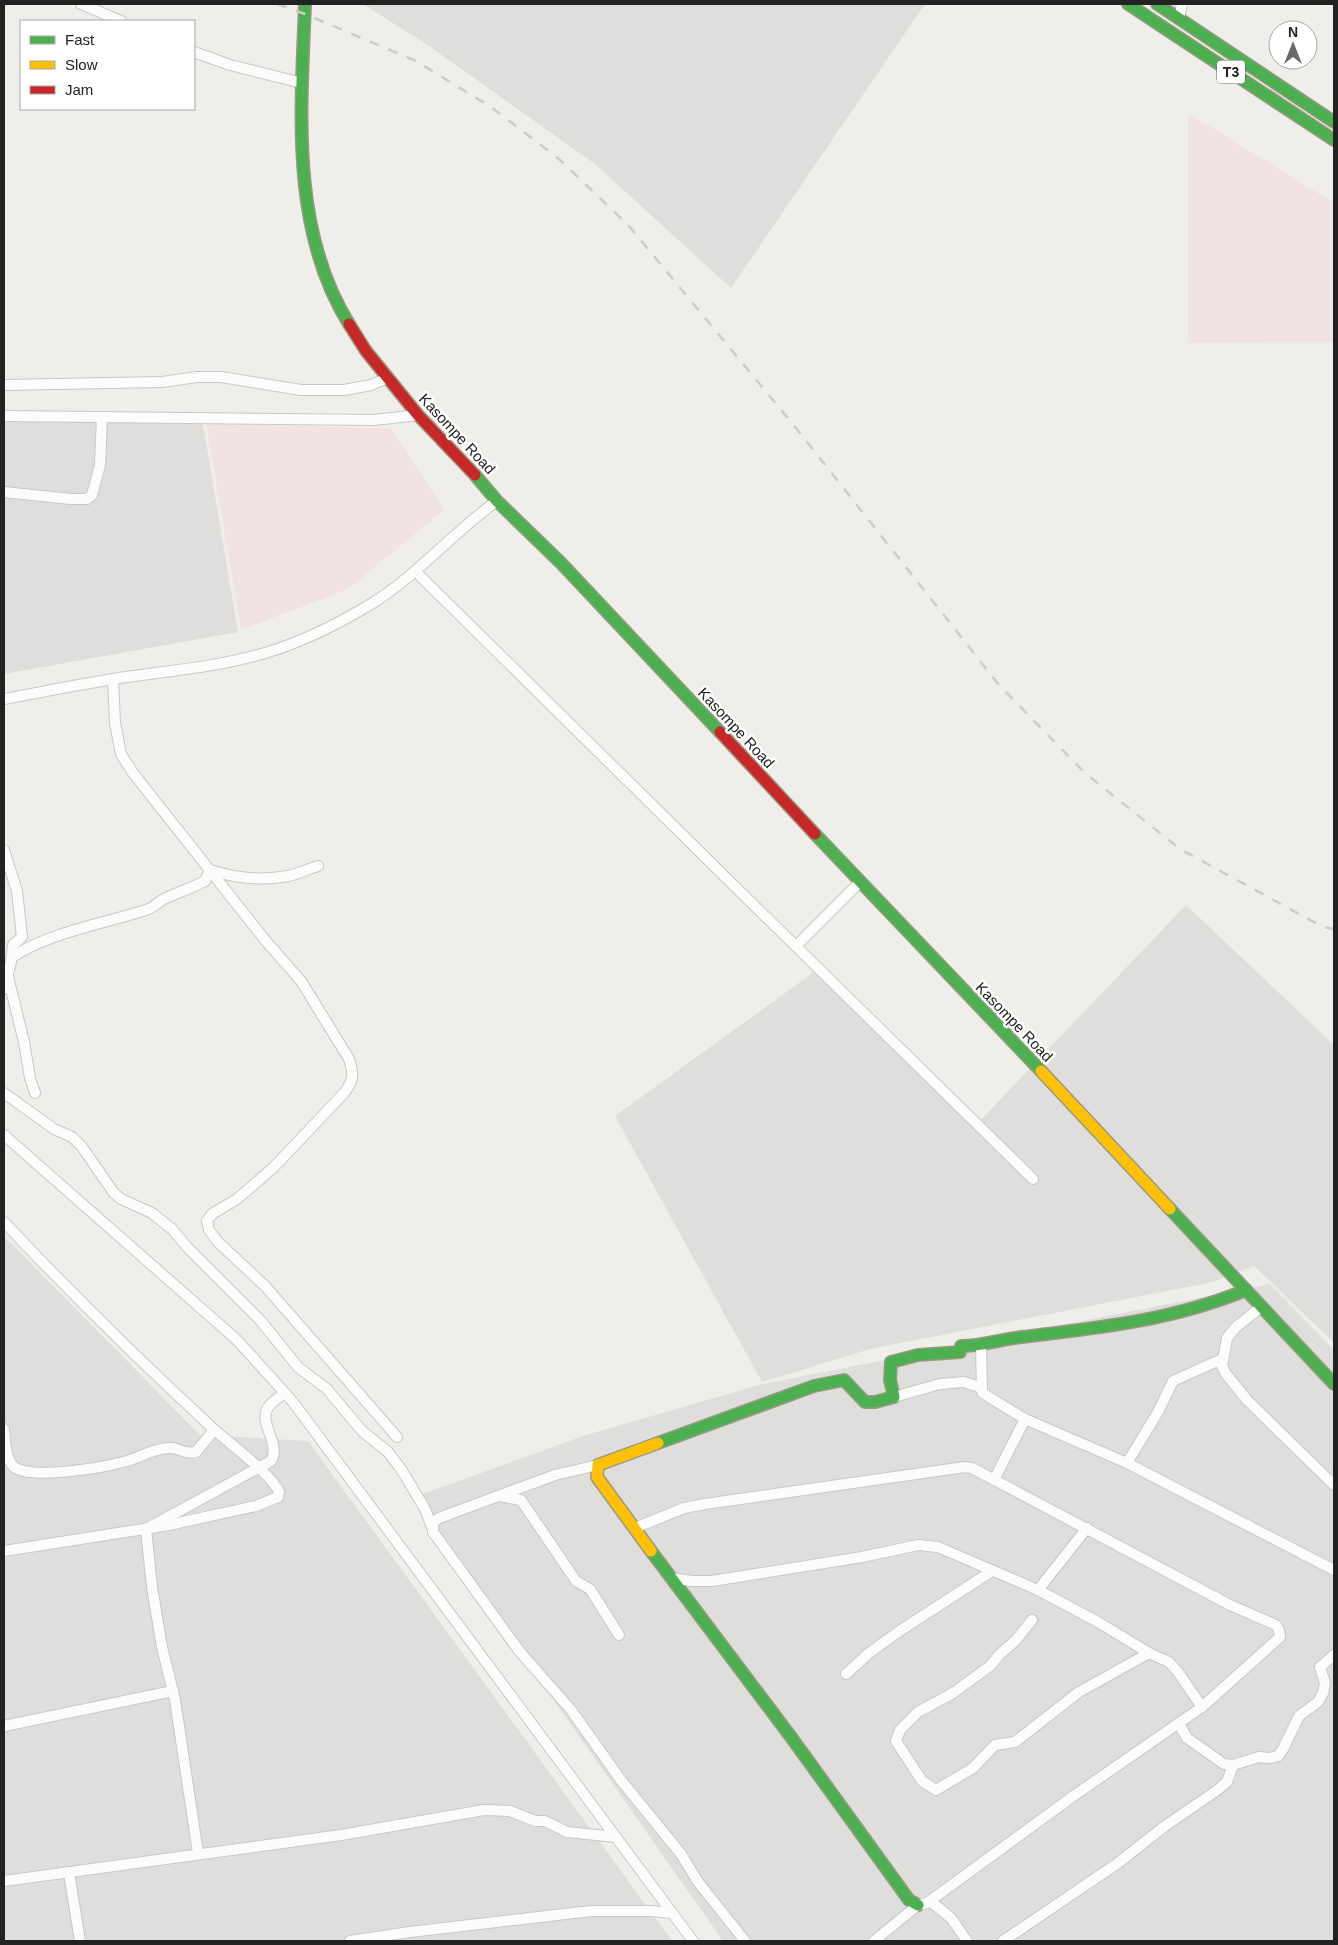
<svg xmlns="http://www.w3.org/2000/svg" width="1338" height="1945" viewBox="0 0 1338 1945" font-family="Helvetica,sans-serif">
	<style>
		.residential { fill: #dfdedc }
		.commercial { fill: #f1e3e1 }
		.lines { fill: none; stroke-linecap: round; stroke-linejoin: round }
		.street-casing { stroke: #c9c8c7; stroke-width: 12 }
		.fast-casing { stroke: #999a82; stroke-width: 14 }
		.slow-casing { stroke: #999a82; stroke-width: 14 }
		.jam-casing { stroke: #999a82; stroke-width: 14 }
		.street { stroke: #fdfcfc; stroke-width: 10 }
		.fast { stroke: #4caf50; stroke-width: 11 }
		.slow { stroke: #ffc107; stroke-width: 11 }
		.jam { stroke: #c62828; stroke-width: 11 }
		.rail { stroke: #ccc; stroke-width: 2.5; stroke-dasharray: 10 10; stroke-linecap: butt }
		.labels { text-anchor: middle; stroke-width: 5; stroke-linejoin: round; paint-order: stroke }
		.shield { fill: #fff; stroke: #646464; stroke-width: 1 }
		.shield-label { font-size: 14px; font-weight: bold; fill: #222 }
		.street-label { font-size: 15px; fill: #222; stroke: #fff }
	</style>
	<rect width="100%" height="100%" fill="#f0eeeb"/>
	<g class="residential">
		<path d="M 363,4 L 925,4 L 731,288 L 595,164 L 429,46 Z"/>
		<path d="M 4,420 L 203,424 L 238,632 L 4,674 Z"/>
		<path d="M 1186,905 L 1334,1045 L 1334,1343 L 1254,1266 L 1213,1282 L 870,1349 L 762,1382 L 615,1116 L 821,967 L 976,1125 Z"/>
		<path d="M 4,1236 L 200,1435 L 308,1441 L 672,1941 L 4,1941 Z"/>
		<path d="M 1270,1284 L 1334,1350 L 1334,1941 L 723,1941 L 412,1498 L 586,1435 L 763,1384 Z"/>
	</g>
	<g class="commercial">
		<path d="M 1188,113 L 1334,203 L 1334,342 L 1188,343 Z"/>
		<path d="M 206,423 L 392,429 L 444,510 L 348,589 L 241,630 Z"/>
	</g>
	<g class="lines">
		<defs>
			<g id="street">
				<path d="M 81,4 L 121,21"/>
				<path d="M 1179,18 L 1182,4"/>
				<path d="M 194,52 L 230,65 L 302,83"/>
				<path d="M 4,385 L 162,382 L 197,377 L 221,377 L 301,390 L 344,390 L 371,385 L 388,378"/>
				<path d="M 4,416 L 374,420 L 418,415"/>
				<path d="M 4,492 L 71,499 L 87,499 L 92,495 L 100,465 L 102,417"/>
				<path d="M 415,571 C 620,775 827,976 1033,1179"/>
				<path d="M 113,679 L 115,723 L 121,754 L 133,773 L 265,940 L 301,981 L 349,1059 C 354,1074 354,1079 345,1092 L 274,1167 L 237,1199 L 212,1214 L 207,1221 L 209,1230 L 218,1242 L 265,1286 L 397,1437"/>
				<path d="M 4,699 C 42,692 81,684 119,678 C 167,671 218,667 265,653 C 302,642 338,624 371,604 C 418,575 453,532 497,501"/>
				<path d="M 4,850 L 17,891 L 22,937 L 13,945 L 11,962 L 4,989"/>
				<path d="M 796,946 L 860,882"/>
				<path d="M 12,957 C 51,932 102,924 146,910 C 153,908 159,901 166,898 C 179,892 192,888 205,881 L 210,870 C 235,878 262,881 288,876 C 298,874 308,869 318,866"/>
				<path d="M 8,977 L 24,1042 L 30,1078 L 35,1093"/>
				<path d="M 4,1093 L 54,1129 L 72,1137 L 82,1147 L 114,1193 L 121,1199 L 152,1213 L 172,1229 L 188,1248 L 260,1320 L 298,1367 L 327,1389 L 362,1431 L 388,1452 L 401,1469 L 425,1509 L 432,1527"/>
				<path d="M 4,1135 L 237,1340 L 293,1402 L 693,1941"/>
				<path d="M 4,1222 C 69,1291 136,1357 206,1422 C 223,1439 270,1472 279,1492 L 278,1497 L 256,1506 L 169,1525 L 4,1551"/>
				<path d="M 1261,1307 L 1236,1327 L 1227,1338 L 1222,1366 L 1226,1374 L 1247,1400 L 1334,1485"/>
				<path d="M 981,1344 L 982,1392 L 984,1394 L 1025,1419"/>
				<path d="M 894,1397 L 940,1384 L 964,1382 L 982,1388"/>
				<path d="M 4,1429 C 5,1440 5,1457 13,1466 C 29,1481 106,1467 127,1461 C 140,1457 153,1449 167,1448 C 177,1446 182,1455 196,1452 L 214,1430"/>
				<path d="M 1127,1463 L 1158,1412 L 1173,1381 L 1222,1359"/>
				<path d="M 598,1465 L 555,1475 L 439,1518 L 433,1523 L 433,1532 L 520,1652 L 571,1710 L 620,1779 L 681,1854 L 698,1882 L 745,1941"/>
				<path d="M 994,1480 L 1025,1419 L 1127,1463 L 1334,1570"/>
				<path d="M 499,1496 L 521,1500 L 576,1581 L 590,1589 L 619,1635"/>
				<path d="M 635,1528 L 684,1508 L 705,1504 L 965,1467 L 972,1468 L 1230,1605 L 1276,1625 L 1279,1630 L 1280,1637 L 1202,1707 L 1072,1797 L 927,1903 L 918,1905 L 874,1941"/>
				<path d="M 671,1578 L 691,1581 L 712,1581 L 862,1557 L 918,1545 L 938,1547 L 1038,1590 L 1098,1622 L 1149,1653 L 1169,1662 L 1178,1672 L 1202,1707"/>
				<path d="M 1038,1590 L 1087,1528"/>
				<path d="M 1032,1620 L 1016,1640 L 999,1655 L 990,1666 L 953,1693 L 918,1712 L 900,1730 L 896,1741 L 922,1781 L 936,1790 L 973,1768 L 995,1745 L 1015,1742 L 1079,1692 L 1149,1653"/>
				<path d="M 846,1674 L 869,1653 L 901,1630 L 992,1571"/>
				<path d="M 1179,1724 L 1187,1738 L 1224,1764 L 1233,1765 L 1259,1757 L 1270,1758 L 1278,1756 L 1283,1749 L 1299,1716 L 1318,1702 L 1323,1693 L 1325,1683 L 1320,1667 L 1334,1655"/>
				<path d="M 4,1726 L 173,1691"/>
				<path d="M 198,1853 L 175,1700 L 162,1647 L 152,1587 L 146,1529 L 271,1461 C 282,1442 255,1421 270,1405 C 274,1400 280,1397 285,1393"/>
				<path d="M 69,1873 L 80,1941"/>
				<path d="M 4,1881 L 341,1835 L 484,1810 L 510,1811 L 535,1821 L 545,1821 L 567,1832 L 616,1837"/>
				<path d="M 930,1901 L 951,1918 L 967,1941"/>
				<path d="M 350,1941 L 410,1932 L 591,1911 L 651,1911 L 672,1913"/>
				<path d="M 1003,1941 L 1118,1863 L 1165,1826 L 1216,1791 L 1227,1782 L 1233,1765"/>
			</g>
			<g id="fast">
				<path d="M 305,4 C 301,111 290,229 349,324"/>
				<path d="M 1128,4 L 1334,140"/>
				<path d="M 1157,4 L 1334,122"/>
				<path d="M 475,475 L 497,501 L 561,563 L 720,732"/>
				<path d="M 815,834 L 1041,1071"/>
				<path d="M 1170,1209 L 1334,1384"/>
				<path d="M 658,1443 L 814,1386 L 844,1380 L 865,1402 L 875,1402 L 894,1397 L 890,1380 L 891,1362 L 918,1355 L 960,1352 L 961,1346 C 982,1346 1001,1339 1022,1337 C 1099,1328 1174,1320 1246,1290"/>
				<path d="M 651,1551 L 791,1737 L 909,1900 L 918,1905"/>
			</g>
			<g id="slow">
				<path d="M 1041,1071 L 1170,1209"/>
				<path d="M 651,1551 L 597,1477 L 598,1465 L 658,1443"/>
			</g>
			<g id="jam">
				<path d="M 349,324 L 366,351 L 418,415 L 475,475"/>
				<path d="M 720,732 L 815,834"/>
			</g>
		</defs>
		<use href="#street" class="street-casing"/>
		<use href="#fast" class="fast-casing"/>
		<use href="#slow" class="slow-casing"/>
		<use href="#jam" class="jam-casing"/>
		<use href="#street" class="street"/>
		<use href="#fast" class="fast"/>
		<use href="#slow" class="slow"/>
		<use href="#jam" class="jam"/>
		<path class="rail" d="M 277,4 L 305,14 L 416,61 L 491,107 L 559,159 L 629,226 L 796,428 L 999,685 L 1085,773 L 1180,849 L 1323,927 L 1334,929"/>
	</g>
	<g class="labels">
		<rect class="shield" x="1217" y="60.5" width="28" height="23" rx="4"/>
		<g class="shield-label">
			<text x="1231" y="77">T3</text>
		</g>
		<g class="street-label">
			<text transform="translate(457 434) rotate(47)" y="5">Kasompe Road</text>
			<text transform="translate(736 728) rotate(47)" y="5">Kasompe Road</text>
			<text transform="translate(1014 1022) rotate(46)" y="5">Kasompe Road</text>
		</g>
	</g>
	<rect width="1338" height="1945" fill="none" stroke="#222222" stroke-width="10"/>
	<rect x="20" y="20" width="175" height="90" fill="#ffffff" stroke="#a7a7a7"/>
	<rect x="30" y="36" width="25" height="8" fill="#4caf50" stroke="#a7a7a7"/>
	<text x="65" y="45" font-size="15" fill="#222222">Fast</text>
	<rect x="30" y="61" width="25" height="8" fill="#ffc107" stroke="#a7a7a7"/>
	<text x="65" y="70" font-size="15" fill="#222222">Slow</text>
	<rect x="30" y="86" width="25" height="8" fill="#c62828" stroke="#a7a7a7"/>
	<text x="65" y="95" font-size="15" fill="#222222">Jam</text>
	<g transform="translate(1293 45)"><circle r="24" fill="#ffffff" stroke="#a7a7a7"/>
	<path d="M0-4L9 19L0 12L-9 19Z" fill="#6a6968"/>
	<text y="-8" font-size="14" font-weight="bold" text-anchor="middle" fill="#222222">N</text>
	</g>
</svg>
